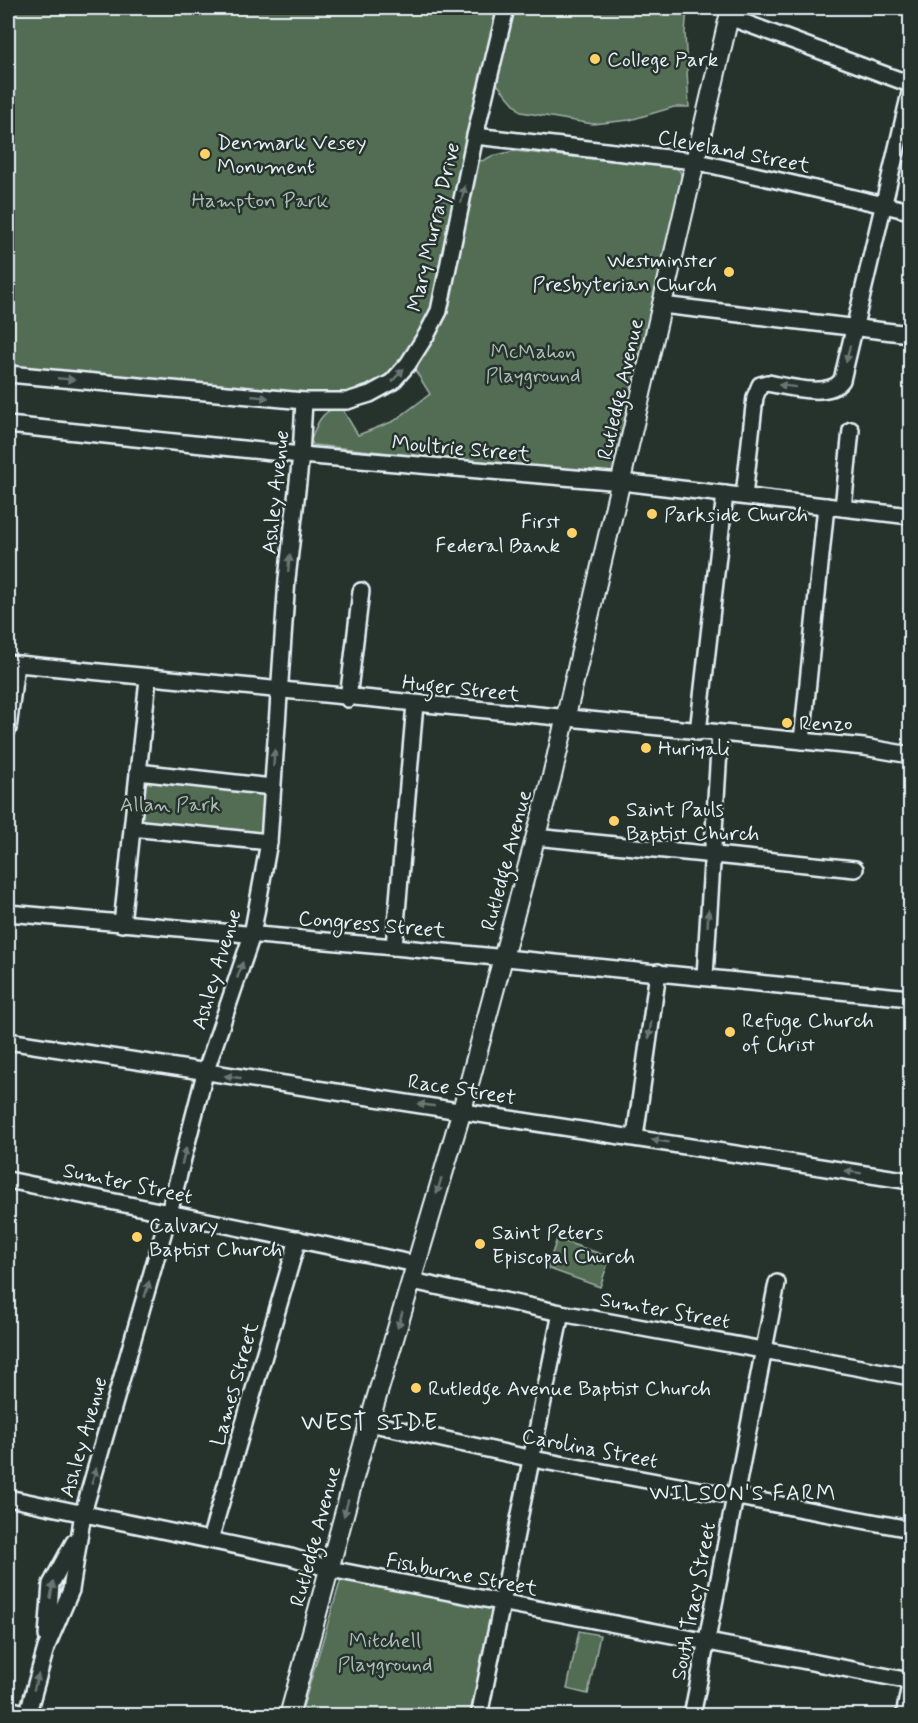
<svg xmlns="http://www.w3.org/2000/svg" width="918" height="1723" viewBox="0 0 918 1723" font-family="Mynerve,sans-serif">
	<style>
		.green { fill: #536d54; stroke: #9eafa6; stroke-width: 1.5 }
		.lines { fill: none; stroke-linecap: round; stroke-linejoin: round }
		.minor-casing { stroke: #e8f1f8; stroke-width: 20 }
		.major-casing { stroke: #e8f1f8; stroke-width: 22 }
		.minor { stroke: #26332d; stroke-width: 15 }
		.major { stroke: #26332d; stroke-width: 18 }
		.oneway { fill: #6a7674 }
		.poi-dot { fill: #ffd166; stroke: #26332d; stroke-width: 2 }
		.labels { text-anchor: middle; stroke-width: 5; stroke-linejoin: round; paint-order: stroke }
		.poi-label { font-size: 21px; fill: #e8f1f8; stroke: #26332d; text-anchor: start }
		.street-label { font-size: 21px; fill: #e8f1f8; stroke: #26332d }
		.park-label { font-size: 21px; fill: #acbcb6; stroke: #26332d }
		.neighbourhood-label { font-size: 22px; letter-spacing: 1.5px; fill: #e8f1f8; stroke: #26332d }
		.quarter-label { font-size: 24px; letter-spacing: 1.5px; fill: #e8f1f8; stroke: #26332d }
	</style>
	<rect width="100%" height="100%" fill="#26332d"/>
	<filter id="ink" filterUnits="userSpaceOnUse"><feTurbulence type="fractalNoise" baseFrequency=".0167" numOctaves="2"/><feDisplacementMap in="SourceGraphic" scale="12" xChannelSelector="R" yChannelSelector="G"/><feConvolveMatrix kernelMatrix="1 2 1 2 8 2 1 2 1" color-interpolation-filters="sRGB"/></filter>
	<g filter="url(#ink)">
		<g class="green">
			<path d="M 8,8 L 498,8 L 434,310 C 420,340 402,375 369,389 C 357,394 341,395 327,398 L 8,366 Z"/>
			<path d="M 514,8 L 687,8 L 685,33 L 689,107 L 674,107 L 630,120 L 593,124 L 521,112 L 497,84 Z"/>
			<path d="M 514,151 L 674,167 L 680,171 L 682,179 L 615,469 L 611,473 L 605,475 L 313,445 L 311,440 C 316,425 321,412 337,407 L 343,410 L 358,435 L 394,421 L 430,394 L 415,370 L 415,364 L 434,332 L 477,159 L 482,161 L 492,156 Z"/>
			<path d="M 141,776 L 268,790 L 265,838 L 136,825 Z"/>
			<path d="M 557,1239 L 610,1257 L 600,1287 L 547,1268 Z"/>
			<path d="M 341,1579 L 492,1609 L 473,1715 L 330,1715 L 305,1710 L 303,1707 Z"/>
			<path d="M 579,1631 L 600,1635 L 588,1694 L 567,1689 Z"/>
		</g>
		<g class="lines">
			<defs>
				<g id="minor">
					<path d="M 729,17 L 910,84"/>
					<path d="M 475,136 L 694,161 L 910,211"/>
					<path d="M 662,305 L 910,334"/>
					<path d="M 8,374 L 304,401 L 347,401 L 370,394 L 392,382 L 408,364 L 427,334 L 439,311 L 475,136 L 506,8"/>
					<path d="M 8,425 L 301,455 L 622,482 L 910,516"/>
					<path d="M 744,496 L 755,397 L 760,385 L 767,383 C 786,386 829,399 842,380 L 910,93"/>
					<path d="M 843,508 L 851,430"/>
					<path d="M 8,663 L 864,747 L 910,755"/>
					<path d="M 348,699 L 361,591"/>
					<path d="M 8,729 L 16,664"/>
					<path d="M 698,732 L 725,494"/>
					<path d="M 802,741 L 826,506"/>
					<path d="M 138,772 L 272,787"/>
					<path d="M 132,828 L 269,842"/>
					<path d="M 535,837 L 855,869"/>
					<path d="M 8,913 L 394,947 L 910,998"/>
					<path d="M 122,924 L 148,679"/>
					<path d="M 394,947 L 415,704"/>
					<path d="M 705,976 L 720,734"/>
					<path d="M 8,1041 L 910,1181"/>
					<path d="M 635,1137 L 658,972"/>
					<path d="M 8,1180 L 416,1264"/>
					<path d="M 412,1281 L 561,1313 L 910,1377"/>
					<path d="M 369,1423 L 533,1459 L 910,1529"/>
					<path d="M 8,1498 L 291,1557 L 330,1569 L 910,1681"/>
					<path d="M 210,1540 L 298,1239"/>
					<path d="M 47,1636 L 51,1584 L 74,1542"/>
					<path d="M 8,1709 L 39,1716"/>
					<path d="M 27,1716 L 46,1648 L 71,1590 L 83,1513 L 169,1213 L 205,1073 L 252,935 L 269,842 L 287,579 L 301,455 L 304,401"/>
					<path d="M 479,1716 L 561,1313"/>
					<path d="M 692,1716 L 777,1283"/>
					<path d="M 904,1716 L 910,1685"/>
				</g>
				<path id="major" d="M 289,1716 L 369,1423 L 462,1110 L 552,776 L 731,8"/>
			</defs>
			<use href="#minor" class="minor-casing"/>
			<use href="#major" class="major-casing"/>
			<use href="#minor" class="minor"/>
			<use href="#major" class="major"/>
		</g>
		<defs><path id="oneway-solid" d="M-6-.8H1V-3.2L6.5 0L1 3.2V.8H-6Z" transform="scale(1.5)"/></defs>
		<g class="oneway">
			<use href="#oneway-solid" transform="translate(463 194) rotate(-78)"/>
			<use href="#oneway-solid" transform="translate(848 354) rotate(103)"/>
			<use href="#oneway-solid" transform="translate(398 375) rotate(-47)"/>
			<use href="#oneway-solid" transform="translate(66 379) rotate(5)"/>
			<use href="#oneway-solid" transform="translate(787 386) rotate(-173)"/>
			<use href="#oneway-solid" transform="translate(260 397) rotate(6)"/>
			<use href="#oneway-solid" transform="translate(289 563) rotate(-84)"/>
			<use href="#oneway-solid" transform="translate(274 758) rotate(-86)"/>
			<use href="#oneway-solid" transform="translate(708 918) rotate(-87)"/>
			<use href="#oneway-solid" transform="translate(240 970) rotate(-71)"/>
			<use href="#oneway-solid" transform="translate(650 1030) rotate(98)"/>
			<use href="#oneway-solid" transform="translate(233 1077) rotate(-172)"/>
			<use href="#oneway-solid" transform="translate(426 1105) rotate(-172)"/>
			<use href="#oneway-solid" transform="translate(660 1141) rotate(-171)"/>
			<use href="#oneway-solid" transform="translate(184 1156) rotate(-75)"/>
			<use href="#oneway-solid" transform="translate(853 1172) rotate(-171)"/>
			<use href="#oneway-solid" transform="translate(439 1186) rotate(107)"/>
			<use href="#oneway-solid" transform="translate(147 1289) rotate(-74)"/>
			<use href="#oneway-solid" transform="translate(400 1320) rotate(107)"/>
			<use href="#oneway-solid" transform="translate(94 1476) rotate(-74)"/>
			<use href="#oneway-solid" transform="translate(346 1508) rotate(105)"/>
			<use href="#oneway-solid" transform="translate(52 1590) rotate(-80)"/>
			<use href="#oneway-solid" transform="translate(36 1682) rotate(-74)"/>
		</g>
	</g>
	<g class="poi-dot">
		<circle cx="595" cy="59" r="6"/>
		<circle cx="205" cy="154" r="6"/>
		<circle cx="729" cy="272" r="6"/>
		<circle cx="652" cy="514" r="6"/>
		<circle cx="572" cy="533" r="6"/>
		<circle cx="787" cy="723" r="6"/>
		<circle cx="646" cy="748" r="6"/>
		<circle cx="614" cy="821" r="6"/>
		<circle cx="730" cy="1032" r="6"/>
		<circle cx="137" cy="1237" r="6"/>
		<circle cx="480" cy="1244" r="6"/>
		<circle cx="416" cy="1388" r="6"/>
	</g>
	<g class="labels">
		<g class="poi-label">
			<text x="607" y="66">College Park</text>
			<text x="217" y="149">Denmark Vesey<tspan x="217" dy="24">Monument</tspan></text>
			<text x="717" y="267" text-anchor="end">Westminster<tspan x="717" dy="24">Presbyterian Church</tspan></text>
			<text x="664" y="521">Parkside Church</text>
			<text x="560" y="528" text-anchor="end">First<tspan x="560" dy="24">Federal Bank</tspan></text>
			<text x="799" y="730">Renzo</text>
			<text x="658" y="755">Huriyali</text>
			<text x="626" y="816">Saint Pauls<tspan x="626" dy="24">Baptist Church</tspan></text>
			<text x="742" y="1027">Refuge Church<tspan x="742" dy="24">of Christ</tspan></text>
			<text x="149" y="1232">Calvary<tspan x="149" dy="24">Baptist Church</tspan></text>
			<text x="492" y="1239">Saint Peters<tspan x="492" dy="24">Episcopal Church</tspan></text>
			<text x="428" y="1395">Rutledge Avenue Baptist Church</text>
		</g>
		<g class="street-label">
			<text transform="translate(734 151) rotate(11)" y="7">Cleveland Street</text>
			<text transform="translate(433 227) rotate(-77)" y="7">Mary Murray Drive</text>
			<text transform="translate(620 389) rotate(-77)" y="7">Rutledge Avenue</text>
			<text transform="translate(461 448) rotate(5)" y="7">Moultrie Street</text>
			<text transform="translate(275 492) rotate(-84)" y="7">Ashley Avenue</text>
			<text transform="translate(461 688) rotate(6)" y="7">Huger Street</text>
			<text transform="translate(506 860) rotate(-75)" y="7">Rutledge Avenue</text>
			<text transform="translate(372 924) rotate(5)" y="7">Congress Street</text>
			<text transform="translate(216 969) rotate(-73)" y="7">Ashley Avenue</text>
			<text transform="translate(462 1089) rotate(9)" y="7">Race Street</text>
			<text transform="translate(128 1183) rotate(12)" y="7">Sumter Street</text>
			<text transform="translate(665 1310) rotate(10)" y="7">Sumter Street</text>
			<text transform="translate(234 1384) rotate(-74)" y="7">Lames Street</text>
			<text transform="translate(83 1437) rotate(-74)" y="7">Ashley Avenue</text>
			<text transform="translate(590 1448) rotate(11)" y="7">Carolina Street</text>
			<text transform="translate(315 1536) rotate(-75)" y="7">Rutledge Avenue</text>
			<text transform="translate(462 1574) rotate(11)" y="7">Fishburne Street</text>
			<text transform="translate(693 1601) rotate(-79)" y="7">South Tracy Street</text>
		</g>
		<g class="park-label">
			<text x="260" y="207">Hampton Park</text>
			<text x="533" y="358">McMahon<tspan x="533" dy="24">Playground</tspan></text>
			<text x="170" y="811">Allan Park</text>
			<text x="385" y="1647">Mitchell<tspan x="385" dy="24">Playground</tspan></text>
		</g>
		<g class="neighbourhood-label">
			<text x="743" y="1500">WILSON'S FARM</text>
		</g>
		<g class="quarter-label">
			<text x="370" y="1430">WEST SIDE</text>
		</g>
	</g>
	<rect width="918" height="1723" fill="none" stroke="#26332d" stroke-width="30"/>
	<rect x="15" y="15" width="888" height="1693" fill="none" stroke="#e8f1f8" stroke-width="2" filter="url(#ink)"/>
</svg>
